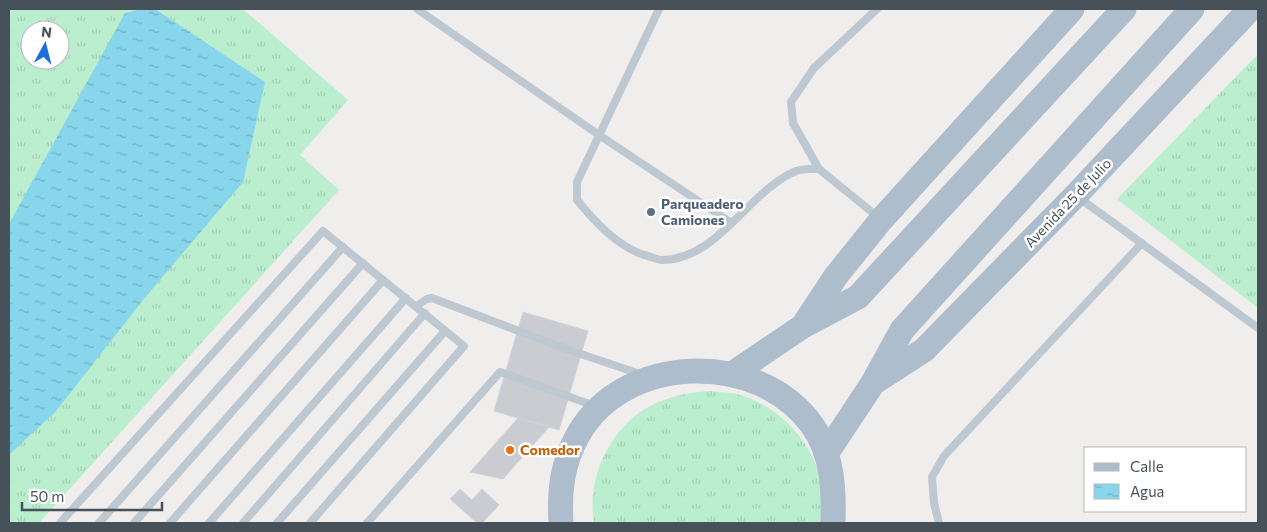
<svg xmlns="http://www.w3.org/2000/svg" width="1267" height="532" viewBox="0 0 1267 532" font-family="Commissioner,sans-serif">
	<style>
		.grass { fill: url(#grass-tufts); fill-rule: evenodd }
		.water { fill: url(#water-ripples) }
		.building { fill: #caccd2; stroke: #d1d3d9 }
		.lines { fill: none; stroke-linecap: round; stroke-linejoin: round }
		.service { stroke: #bec8d0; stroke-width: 8 }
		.primary { stroke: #adbdcc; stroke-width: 25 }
		.service-dot { fill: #5c6f8a; stroke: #fff; stroke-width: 2 }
		.food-dot { fill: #e8710a; stroke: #fff; stroke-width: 2 }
		.labels { text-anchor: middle; stroke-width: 5; stroke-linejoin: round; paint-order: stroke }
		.street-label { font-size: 14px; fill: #46515a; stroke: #fff }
		.service-label { font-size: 14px; font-weight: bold; fill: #4e5e75; stroke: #fff; text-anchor: start }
		.food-label { font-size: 14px; font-weight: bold; fill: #c56008; stroke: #fff; text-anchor: start }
	</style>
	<defs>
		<pattern id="grass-tufts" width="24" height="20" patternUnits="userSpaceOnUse" patternTransform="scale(1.25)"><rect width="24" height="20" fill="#bbeecf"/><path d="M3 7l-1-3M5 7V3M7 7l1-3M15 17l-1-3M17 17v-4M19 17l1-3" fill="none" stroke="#a2ceb4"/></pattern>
		<pattern id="water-ripples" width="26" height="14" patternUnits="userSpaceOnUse" patternTransform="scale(1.25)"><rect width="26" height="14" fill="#88d6eb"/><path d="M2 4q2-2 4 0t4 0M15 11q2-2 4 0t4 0" fill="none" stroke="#71b0c1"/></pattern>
	</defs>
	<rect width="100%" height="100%" fill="#f0eded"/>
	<g class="grass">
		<path d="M 9,9 L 243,9 L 348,100 L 300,155 L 339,190 L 39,523 L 9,523 ZM 30,30 L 60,30 L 60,60 L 30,60 Z"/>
		<path d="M 1258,54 L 1258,308 L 1117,199 Z"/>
		<path d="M 709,391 C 719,392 730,392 740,395 C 778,405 816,444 821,485 C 823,497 821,511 821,523 L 594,523 C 586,479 610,427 650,406 C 669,396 688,393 709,391 Z"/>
	</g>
	<path class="water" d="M 142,9 L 155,9 L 265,82 L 243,182 L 143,300 L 56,411 L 9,455 L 9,224 L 125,13 Z"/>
	<g class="building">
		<path d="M 523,312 L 588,331 L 559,430 L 494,411 Z"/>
		<path d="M 518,418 L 549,427 L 503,479 L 470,472 Z"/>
		<path d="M 460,489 L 472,500 L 482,489 L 499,505 L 482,523 L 477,523 L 450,499 Z"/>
	</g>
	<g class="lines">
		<g class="service">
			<path d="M 417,9 L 599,135 L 730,222"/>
			<path d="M 659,9 L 577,182 L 577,200 C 595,222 617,246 644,255 C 650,256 657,260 662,260 C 718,260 748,191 796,171 C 802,168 811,169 819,169"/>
			<path d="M 877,9 L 814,68 L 791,102 L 793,123 L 819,169 L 878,217"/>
			<path d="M 1078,197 L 1258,328"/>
			<path d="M 416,306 L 427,299 L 432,298 L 569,350 L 643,375"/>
			<path d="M 60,523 L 323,231 L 464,346 L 310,523"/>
			<path d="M 99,523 L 343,247"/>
			<path d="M 134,523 L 363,263"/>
			<path d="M 170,523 L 383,280"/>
			<path d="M 209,523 L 406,298"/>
			<path d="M 243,523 L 425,313"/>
			<path d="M 277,523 L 445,331"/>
			<path d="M 367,523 L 500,372 L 595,406"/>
			<path d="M 939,523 L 934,503 L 932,477 L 944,456 L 1142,243"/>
		</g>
		<g class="primary">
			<path d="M 805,325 L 858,297 L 1124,9"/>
			<path d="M 732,374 L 803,326 L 836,276 L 881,220 L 1072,9"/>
			<path d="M 874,381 L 902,330 L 1192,9"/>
			<path d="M 826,454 L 873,383 L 924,350 L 1076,195 L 1250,9"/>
			<path d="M 561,523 C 559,492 562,463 578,435 C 624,353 758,350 812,425 C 833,454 834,489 833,523"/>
		</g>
	</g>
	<circle class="service-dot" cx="651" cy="212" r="5"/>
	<circle class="food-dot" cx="510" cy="450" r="5"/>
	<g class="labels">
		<g class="street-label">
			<text transform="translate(1068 203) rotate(-46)" y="5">Avenida 25 de Julio</text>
		</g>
		<g class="service-label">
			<text x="661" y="209">Parqueadero<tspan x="661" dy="16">Camiones</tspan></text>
		</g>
		<g class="food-label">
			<text x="520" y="455">Comedor</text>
		</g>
	</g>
	<rect width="1267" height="532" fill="none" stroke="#46515a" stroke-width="20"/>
	<rect x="1084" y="447" width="162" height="65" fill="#ffffff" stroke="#b5b9bd"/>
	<rect x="1094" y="463" width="25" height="8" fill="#adbdcc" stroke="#b5b9bd"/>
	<text x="1130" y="472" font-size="15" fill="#46515a">Calle</text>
	<rect x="1094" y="484" width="25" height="15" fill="url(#water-ripples)" stroke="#b5b9bd"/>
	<text x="1130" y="497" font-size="15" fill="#46515a">Agua</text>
	<g transform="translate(45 45) rotate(7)"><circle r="24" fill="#ffffff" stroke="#b5b9bd"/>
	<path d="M0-4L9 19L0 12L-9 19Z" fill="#1a6fdd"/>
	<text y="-8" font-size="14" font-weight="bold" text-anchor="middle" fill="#46515a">N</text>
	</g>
	<path d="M22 502v8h140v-8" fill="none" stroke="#46515a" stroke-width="2.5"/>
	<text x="30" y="502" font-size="15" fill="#46515a" stroke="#ffffff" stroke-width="4" paint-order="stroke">50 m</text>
</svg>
